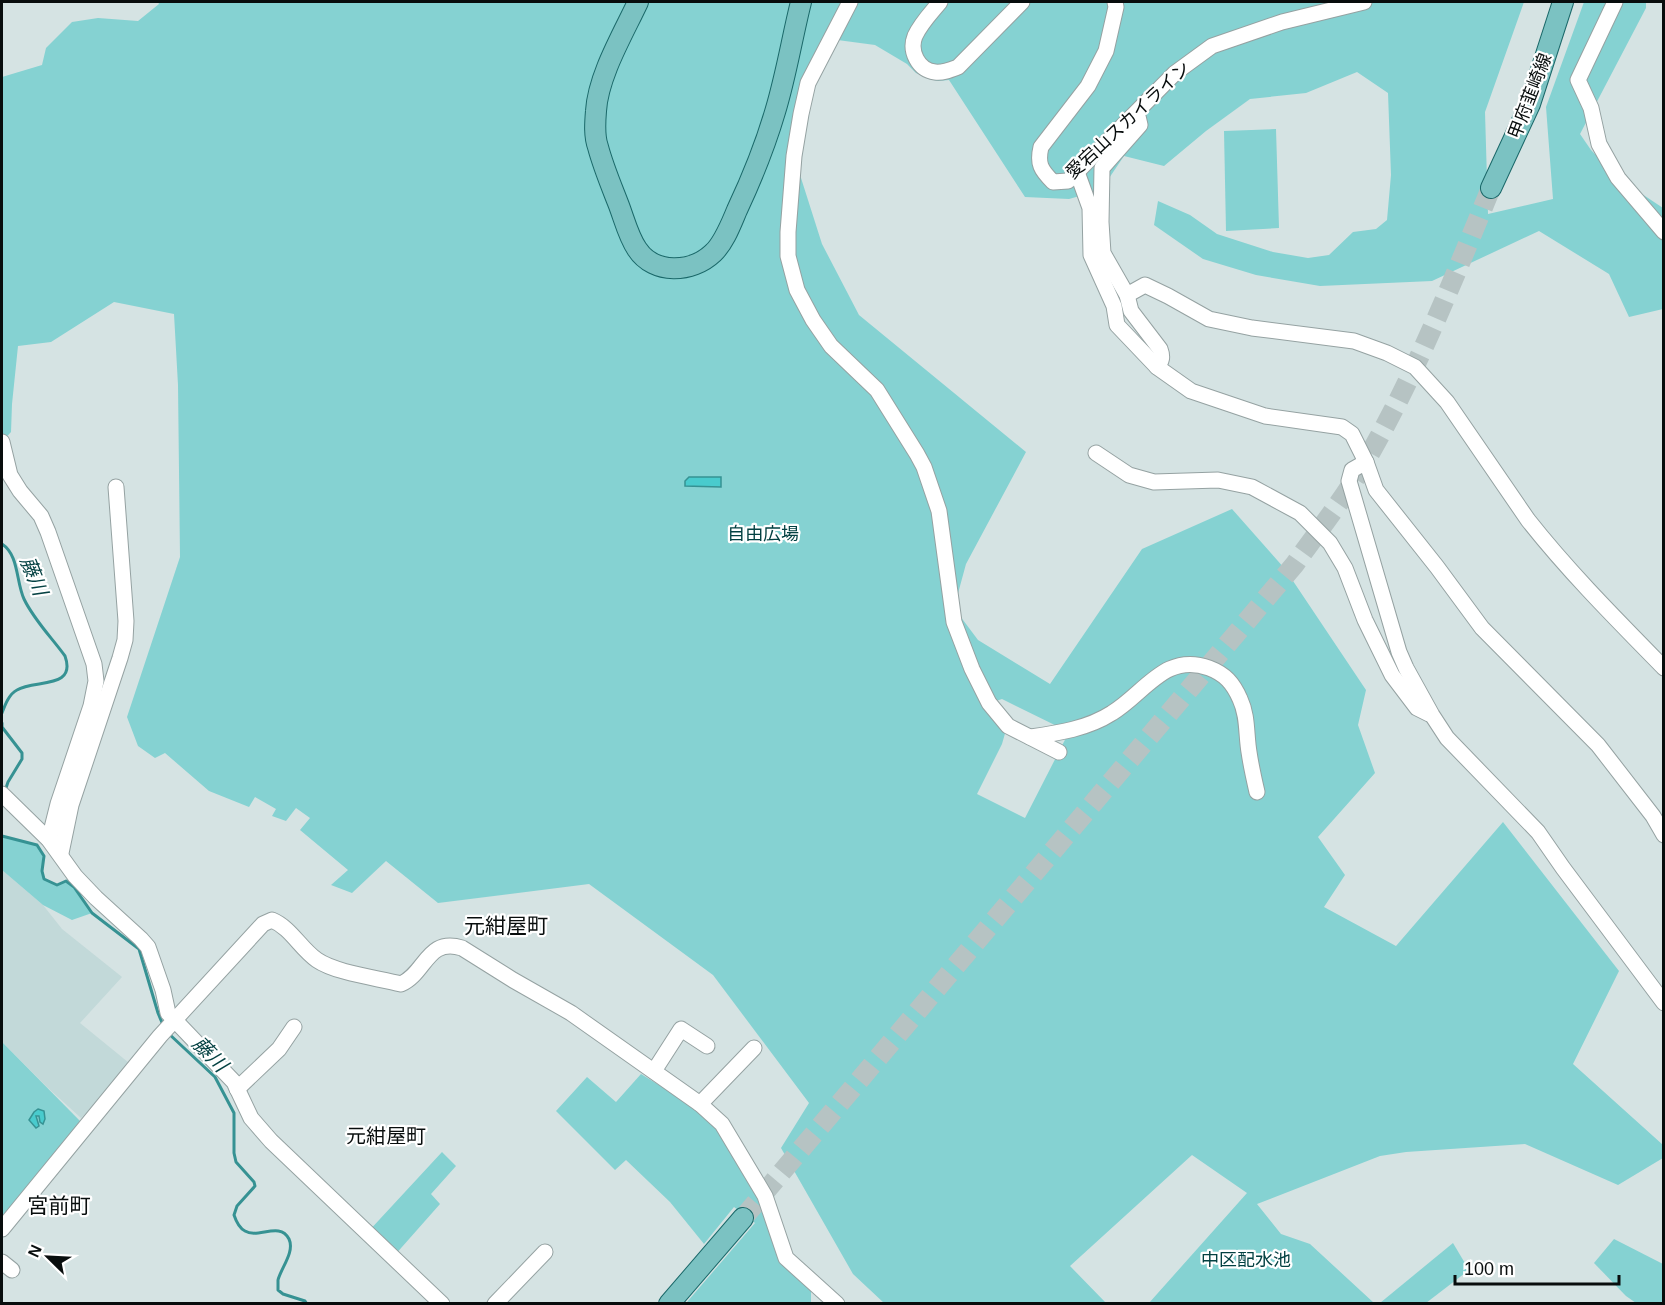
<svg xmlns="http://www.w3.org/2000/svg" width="1665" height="1305" viewBox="0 0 1665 1305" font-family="Helvetica,'Noto Sans JP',sans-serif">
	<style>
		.built { fill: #c2d9d9 }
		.green { fill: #85d2d2; fill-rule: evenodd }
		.water { fill: #49cbcd; stroke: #369293; stroke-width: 1.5 }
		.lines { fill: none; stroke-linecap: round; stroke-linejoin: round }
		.stream { stroke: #369293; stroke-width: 3 }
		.major-tunnel { stroke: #b6c3c3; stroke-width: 20; stroke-dasharray: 20 10; stroke-linecap: butt }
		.minor-casing { stroke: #95a2a2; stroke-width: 17 }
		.major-casing { stroke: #1a6869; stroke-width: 22 }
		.minor { stroke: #fff; stroke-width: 15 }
		.major { stroke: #7bc2c2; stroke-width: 20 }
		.labels { text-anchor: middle; stroke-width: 4.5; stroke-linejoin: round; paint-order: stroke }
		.street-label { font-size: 18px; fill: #080d0d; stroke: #fff }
		.park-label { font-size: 18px; fill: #034142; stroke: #fff }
		.water-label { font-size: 20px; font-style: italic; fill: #054243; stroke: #fff }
		.neighbourhood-label { font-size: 20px; fill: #080d0d; stroke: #fff }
		.quarter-label { font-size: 21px; fill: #080d0d; stroke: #fff }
	</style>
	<rect width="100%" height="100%" fill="#d5e3e3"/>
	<path class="built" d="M 2,870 L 43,905 L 62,929 L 122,977 L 80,1023 L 134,1067 L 81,1118 L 47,1087 L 2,1042 Z"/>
	<g class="green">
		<path d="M 158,2 L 1524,2 L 1485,112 L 1488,214 L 1553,199 L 1546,107 L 1584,2 L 1646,2 L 1646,8 L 1580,134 L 1591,150 L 1618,178 L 1663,208 L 1663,309 L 1629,317 L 1609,274 L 1539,231 L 1432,281 L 1320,286 L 1256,275 L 1203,259 L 1154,225 L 1158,201 L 1190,215 L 1217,234 L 1273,252 L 1308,258 L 1329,255 L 1353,232 L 1376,229 L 1387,220 L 1391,175 L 1388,93 L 1357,72 L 1306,93 L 1250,99 L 1206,131 L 1164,166 L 1124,156 L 1101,190 L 1069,199 L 1025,197 L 949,80 L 938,81 L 929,79 L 916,73 L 907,64 L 875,45 L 830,39 L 808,83 L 794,156 L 822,244 L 859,315 L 1026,452 L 966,564 L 954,608 L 978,640 L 1050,684 L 1142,549 L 1232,509 L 1285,569 L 1366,690 L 1358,725 L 1375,773 L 1318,837 L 1345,875 L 1324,907 L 1396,946 L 1503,822 L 1619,971 L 1573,1064 L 1663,1145 L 1663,1158 L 1618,1185 L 1525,1144 L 1406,1152 L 1380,1156 L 1257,1204 L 1281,1234 L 1310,1244 L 1374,1303 L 1149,1303 L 1247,1193 L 1192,1155 L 1070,1266 L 1106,1303 L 884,1303 L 853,1274 L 781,1148 L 809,1103 L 713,975 L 589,884 L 438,903 L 386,861 L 352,893 L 331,885 L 348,870 L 300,830 L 310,818 L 296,808 L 286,821 L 272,816 L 276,809 L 255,797 L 249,807 L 209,791 L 165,753 L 155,758 L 138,746 L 127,717 L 180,557 L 178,385 L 174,314 L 114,302 L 51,342 L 18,346 L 12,404 L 11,432 L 2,442 L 2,77 L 42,65 L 46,48 L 72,22 L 98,18 L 138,21 L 159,4 ZM 1002,699 L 1069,732 L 1025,818 L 977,794 L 1002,744 L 1006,730 L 990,703 Z"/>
		<path d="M 1276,129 L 1279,228 L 1226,231 L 1224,131 Z"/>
		<path d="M 2,836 L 37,845 L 44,856 L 42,871 L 44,878 L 57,885 L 66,881 L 74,887 L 92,913 L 72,920 L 43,905 L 2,870 Z"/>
		<path d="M 2,1042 L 80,1121 L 56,1155 L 2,1220 Z"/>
		<path d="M 641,1074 L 722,1124 L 786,1258 L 811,1282 L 811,1303 L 687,1303 L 687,1302 L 755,1223 L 734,1207 L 704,1244 L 670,1202 L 626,1160 L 615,1170 L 556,1111 L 587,1077 L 616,1102 Z"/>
		<path d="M 442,1152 L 456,1166 L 431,1194 L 440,1204 L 394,1256 L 367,1233 Z"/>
		<path d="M 1614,1239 L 1663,1264 L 1663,1303 L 1636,1303 L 1626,1296 L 1594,1263 Z"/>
		<path d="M 1453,1243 L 1469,1270 L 1426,1303 L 1380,1303 Z"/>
	</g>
	<g class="water">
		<path d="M 689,477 L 721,477 L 721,487 L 685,486 L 685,481 Z"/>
		<path d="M 38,1109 L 44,1111 L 45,1119 L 43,1124 L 40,1122 L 39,1116 L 36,1116 L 39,1126 L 36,1128 L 29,1120 L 34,1112 Z"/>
	</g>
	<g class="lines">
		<g class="stream">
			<path d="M 2,544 C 19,555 16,582 24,599 C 34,620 52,638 65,656 C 77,690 34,679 17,690 C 9,694 5,705 2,713"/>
			<path d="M 2,723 L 2,727 L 22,753 L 22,759 L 8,782 L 5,791"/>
			<path d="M 2,836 L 37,845 L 44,856 L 42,871 L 44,879 L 57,885 L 66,881 L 74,887 L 92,913 L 139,949 L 158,1013 L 163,1025"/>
			<path d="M 168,1033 L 215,1077 L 234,1113 L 234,1153 L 236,1162 L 254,1182 L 255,1186 L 237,1206 L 234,1215 C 236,1221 239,1228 245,1231 C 258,1239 280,1221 289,1239 C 295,1252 281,1268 278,1280 C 278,1281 278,1289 278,1290 L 283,1294 L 305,1301 L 307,1304"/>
		</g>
		<path class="major-tunnel" d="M 743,1218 L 1295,564 C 1316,534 1339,505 1358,474 C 1412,384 1451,285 1491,188"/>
		<defs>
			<g id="minor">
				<path d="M 850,2 L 808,83 L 801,114 L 794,156 L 788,232 L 788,256 L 797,290 L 813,320 L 831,346 L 877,390 L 917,454 L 924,467 L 939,511 L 954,622 L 972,669 L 989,703 L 1008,726 L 1059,752"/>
				<path d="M 940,2 C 931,13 921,23 915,36 C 909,51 918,70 935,72 C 943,73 950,70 958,67 L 1022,2"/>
				<path d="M 1115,2 L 1116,7 L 1106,51 L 1088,86 L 1041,147 C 1037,164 1041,170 1053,182 L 1068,181 L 1175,73 L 1212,46 L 1282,22 L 1364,2"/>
				<path d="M 1615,2 L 1578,80 L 1591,108 L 1599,144 L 1618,178 L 1664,232"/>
				<path d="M 1137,112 L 1140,125 L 1102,168 L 1101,222 L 1103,253 L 1127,295 L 1131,311 L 1160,349 C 1163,357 1162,361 1157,367"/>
				<path d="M 1077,172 L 1090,208 L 1091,255 L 1114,306 L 1117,325 L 1157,367 L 1191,391 L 1265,416 L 1342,427 L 1352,434 L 1366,462 L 1376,490 L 1437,567 L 1482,628 L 1598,745 L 1653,816 L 1664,835"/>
				<path d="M 1127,295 L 1145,285 L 1168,296 L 1209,319 L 1252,328 L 1354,341 L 1387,353 L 1415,367 L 1447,402 L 1528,520 C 1569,572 1617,620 1664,668"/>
				<path d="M 2,442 L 10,475 L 20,491 L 41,516 L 48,532 L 94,664 L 96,681 L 91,706 L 58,804 L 49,840"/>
				<path d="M 1096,453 L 1129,475 L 1154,482 L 1218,480 L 1252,487 L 1300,513 L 1330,543 L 1345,568 L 1365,620 L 1392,675 L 1417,708 L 1429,714"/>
				<path d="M 1366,462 L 1352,470 L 1349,481 L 1399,652 L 1406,668 L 1432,715 L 1447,738 L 1538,832 L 1563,868 L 1664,1003"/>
				<path d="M 1030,737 C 1058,733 1087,729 1112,713 C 1145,693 1165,652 1209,668 C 1225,674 1233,683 1240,699 C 1248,716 1246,734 1249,752 C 1251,766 1254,779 1257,792"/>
				<path d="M 2,794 L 49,840 L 75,876 L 96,898 L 141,939 L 148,947 L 163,990 L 168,1013 L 234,1082 L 251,1118 L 271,1141 L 442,1304"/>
				<path d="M 61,853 L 71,805 L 120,658 L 125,640 L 126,621 L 116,487"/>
				<path d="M 654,1071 L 681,1029 L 707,1046"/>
				<path d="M 237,1089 L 279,1049 L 294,1027"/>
				<path d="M 700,1104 L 754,1048"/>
				<path d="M 2,1229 L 160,1036 L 263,924 L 272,920 C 291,928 300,948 317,960 C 336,973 378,978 401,984 C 426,973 427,937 462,948 L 513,980 L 571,1013 L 700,1104 L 722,1124 L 765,1196 L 786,1258 L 837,1304"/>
				<path d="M 2,1262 L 12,1270"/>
				<path d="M 495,1304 L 545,1252"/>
			</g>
			<g id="major">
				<path d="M 638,2 C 623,34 598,76 596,111 C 595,123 594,136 598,147 C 603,166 611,185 618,203 C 624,218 628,236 637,249 C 654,275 692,273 713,253 C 724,243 731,224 737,210 C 752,178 765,146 775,112 C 786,76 792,38 801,2"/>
				<path d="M 1491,188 L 1530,104 L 1563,2"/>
				<path d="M 669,1304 L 743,1218"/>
			</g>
		</defs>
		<use href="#minor" class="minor-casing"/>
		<use href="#major" class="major-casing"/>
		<use href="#minor" class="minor"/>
		<use href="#major" class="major"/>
	</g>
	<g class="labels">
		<g class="street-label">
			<text transform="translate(1530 96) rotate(-69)" y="6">甲府韮崎線</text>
			<text transform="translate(1128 120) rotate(-43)" y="6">愛宕山スカイライン</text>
		</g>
		<g class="park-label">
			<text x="763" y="540">自由広場</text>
			<text x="1246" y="1266">中区配水池</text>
		</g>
		<g class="water-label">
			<text transform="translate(34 576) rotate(68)" y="7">藤川</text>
			<text transform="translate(210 1054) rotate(45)" y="7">藤川</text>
		</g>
		<g class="neighbourhood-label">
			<text x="386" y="1143">元紺屋町</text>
		</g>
		<g class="quarter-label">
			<text x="506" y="933">元紺屋町</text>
			<text x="59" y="1213">宮前町</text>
		</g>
	</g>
	<rect width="1665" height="1305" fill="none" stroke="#080d0d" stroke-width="6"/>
	<g transform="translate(48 1257) rotate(294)" stroke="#ffffff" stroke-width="4.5" paint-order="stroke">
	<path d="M0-4.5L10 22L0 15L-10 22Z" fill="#080d0d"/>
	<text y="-9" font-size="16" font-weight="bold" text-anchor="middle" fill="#080d0d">N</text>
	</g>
	<path d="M1455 1275v9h164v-9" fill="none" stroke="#080d0d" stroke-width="3"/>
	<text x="1464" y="1275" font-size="18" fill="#080d0d" stroke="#ffffff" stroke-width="4.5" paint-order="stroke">100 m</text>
</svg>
